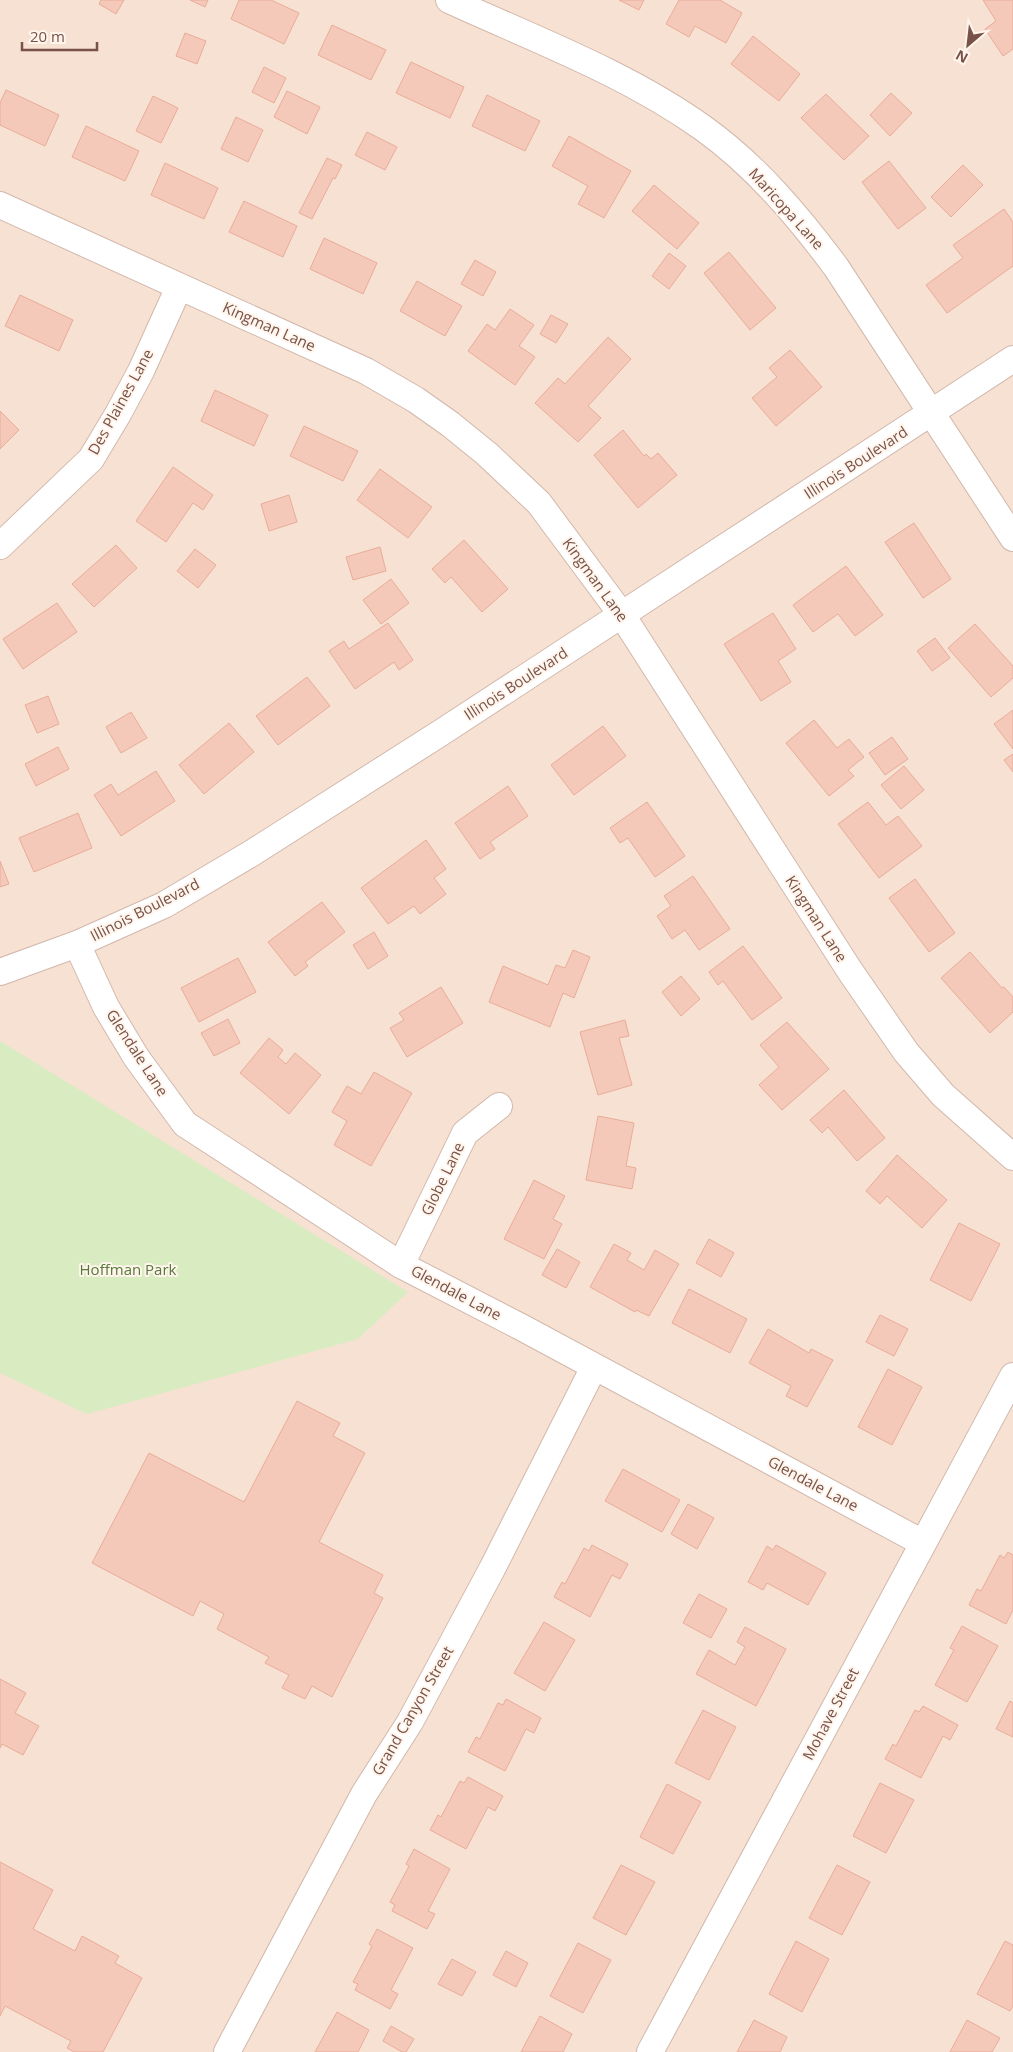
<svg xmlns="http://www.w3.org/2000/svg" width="1013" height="2052" viewBox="0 0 1013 2052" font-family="'Open Sans',sans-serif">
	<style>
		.residential { fill: #f6e1d2 }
		.green { fill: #d9ecc1 }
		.building { fill: #f5c9ba; stroke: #e9ac99 }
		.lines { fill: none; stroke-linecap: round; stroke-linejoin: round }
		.minor-casing { stroke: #d2b8ac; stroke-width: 28 }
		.minor { stroke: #fff; stroke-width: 26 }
		.labels { text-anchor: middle; stroke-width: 4; stroke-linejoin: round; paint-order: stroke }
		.street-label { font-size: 15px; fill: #785248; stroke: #fff5ec }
		.park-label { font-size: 15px; fill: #57793c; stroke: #fff5ec }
	</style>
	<rect width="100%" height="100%" fill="#fef0e4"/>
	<rect class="residential" x="0" y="0" width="1013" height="2052"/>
	<path class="green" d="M 0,1041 L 408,1292 L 358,1339 L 87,1414 L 0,1373 Z"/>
	<g class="building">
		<path d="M 101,0 L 124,0 L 116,14 L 99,4 Z"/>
		<path d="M 190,0 L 208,0 L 205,7 Z"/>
		<path d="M 239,0 L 271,0 L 299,13 L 284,44 L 231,19 Z"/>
		<path d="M 619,0 L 644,0 L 639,10 Z"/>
		<path d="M 679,0 L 720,0 L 742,13 L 726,43 L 695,26 L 689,37 L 666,24 Z"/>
		<path d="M 983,0 L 1013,0 L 1013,49 L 1003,56 L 985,29 L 996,21 Z"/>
		<path d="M 332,25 L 386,50 L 371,80 L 318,55 Z"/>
		<path d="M 185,33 L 206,41 L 197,64 L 176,56 Z"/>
		<path d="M 753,36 L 800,74 L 779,101 L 731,64 Z"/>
		<path d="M 411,62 L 464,87 L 450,118 L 396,93 Z"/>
		<path d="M 264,67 L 286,78 L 274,103 L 252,92 Z"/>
		<path d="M 6,90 L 59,115 L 45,146 L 0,125 L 0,103 Z"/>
		<path d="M 287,91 L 320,107 L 307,134 L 274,117 Z"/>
		<path d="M 891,93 L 912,113 L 890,136 L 870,115 Z"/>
		<path d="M 826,94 L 869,136 L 844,160 L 801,118 Z"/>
		<path d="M 487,95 L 540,121 L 525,151 L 472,126 Z"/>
		<path d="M 153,96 L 178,108 L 161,143 L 136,131 Z"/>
		<path d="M 236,117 L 263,130 L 248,162 L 221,149 Z"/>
		<path d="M 86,126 L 139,151 L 125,181 L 72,157 Z"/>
		<path d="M 367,132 L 397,147 L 385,170 L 355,155 Z"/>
		<path d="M 569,136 L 631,171 L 604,218 L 578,204 L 588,186 L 552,166 Z"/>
		<path d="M 327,158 L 342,165 L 335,179 L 333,178 L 312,219 L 299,213 Z"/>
		<path d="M 889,161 L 926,208 L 898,229 L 862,182 Z"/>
		<path d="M 165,163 L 218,188 L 204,219 L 151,195 Z"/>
		<path d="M 963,165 L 983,185 L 951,217 L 931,197 Z"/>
		<path d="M 654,185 L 699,223 L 677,249 L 632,211 Z"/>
		<path d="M 244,201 L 297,226 L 283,257 L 229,232 Z"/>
		<path d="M 1004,209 L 1013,222 L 1013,266 L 947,313 L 926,285 L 963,258 L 953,245 Z"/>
		<path d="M 324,238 L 377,263 L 363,294 L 310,269 Z"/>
		<path d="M 729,252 L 776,308 L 750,330 L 704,273 Z"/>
		<path d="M 669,253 L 686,266 L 669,289 L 652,276 Z"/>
		<path d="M 475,260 L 496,272 L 483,296 L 461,284 Z"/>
		<path d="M 417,281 L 462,306 L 445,336 L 400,311 Z"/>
		<path d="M 20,295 L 73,320 L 59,351 L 5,326 Z"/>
		<path d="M 510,309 L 534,325 L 519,346 L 535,357 L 515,385 L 468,351 L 487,324 L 495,330 Z"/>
		<path d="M 551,315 L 568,324 L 556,343 L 540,334 Z"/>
		<path d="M 608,337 L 631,359 L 588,406 L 601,418 L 578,442 L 535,403 L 558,378 L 565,384 Z"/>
		<path d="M 790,350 L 822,387 L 776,426 L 752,398 L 777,377 L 769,368 Z"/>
		<path d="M 215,390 L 268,415 L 254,446 L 201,421 Z"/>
		<path d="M 0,411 L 19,430 L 0,449 Z"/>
		<path d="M 304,426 L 358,451 L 343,481 L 290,456 Z"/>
		<path d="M 623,430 L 644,456 L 646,454 L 651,459 L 658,453 L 677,475 L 638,508 L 594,455 Z"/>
		<path d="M 173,467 L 213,495 L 203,510 L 193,503 L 166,542 L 136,521 Z"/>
		<path d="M 380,469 L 432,507 L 408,538 L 357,500 Z"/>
		<path d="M 289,495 L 297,522 L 269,531 L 261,504 Z"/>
		<path d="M 914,523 L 951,579 L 923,598 L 885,542 Z"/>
		<path d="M 464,540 L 508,589 L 482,612 L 451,577 L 445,583 L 432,569 Z"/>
		<path d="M 116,545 L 137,568 L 94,607 L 72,584 Z"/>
		<path d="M 380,547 L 386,571 L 353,580 L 346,557 Z"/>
		<path d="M 195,549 L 216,565 L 198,588 L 177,571 Z"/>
		<path d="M 846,566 L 883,615 L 855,636 L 838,614 L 813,632 L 793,605 Z"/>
		<path d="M 391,579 L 409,603 L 381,624 L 363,600 Z"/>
		<path d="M 57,603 L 77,632 L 23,669 L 3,639 Z"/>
		<path d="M 773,613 L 796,649 L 778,661 L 791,682 L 761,701 L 724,644 Z"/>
		<path d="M 388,623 L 413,660 L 399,670 L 394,662 L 355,689 L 329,651 L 344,641 L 349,649 Z"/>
		<path d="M 975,624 L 1013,666 L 1013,678 L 991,697 L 948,648 Z"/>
		<path d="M 935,638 L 950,658 L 932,671 L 917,651 Z"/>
		<path d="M 307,677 L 330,706 L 278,745 L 256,716 Z"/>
		<path d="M 48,696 L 59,724 L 37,733 L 25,705 Z"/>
		<path d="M 1013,710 L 1013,749 L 994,724 Z"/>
		<path d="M 131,712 L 147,738 L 121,753 L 106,727 Z"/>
		<path d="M 814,720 L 837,748 L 849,739 L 864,757 L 848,770 L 854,776 L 829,796 L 786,743 Z"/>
		<path d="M 229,723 L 254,752 L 204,794 L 179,765 Z"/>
		<path d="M 603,726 L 626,756 L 574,795 L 551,765 Z"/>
		<path d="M 892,737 L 908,759 L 885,775 L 869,753 Z"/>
		<path d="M 58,747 L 69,769 L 36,786 L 25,764 Z"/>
		<path d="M 1013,754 L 1013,772 L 1004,760 Z"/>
		<path d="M 904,766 L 924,790 L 901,809 L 881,785 Z"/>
		<path d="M 156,771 L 175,801 L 121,836 L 94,795 L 111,784 L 118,795 Z"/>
		<path d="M 508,786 L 528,816 L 490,842 L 495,849 L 480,859 L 455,823 Z"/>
		<path d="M 647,802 L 685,856 L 655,877 L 628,838 L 620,843 L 610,828 Z"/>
		<path d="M 868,802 L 886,825 L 898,816 L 922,846 L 879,878 L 838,824 Z"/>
		<path d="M 78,813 L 92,848 L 34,872 L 19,838 Z"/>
		<path d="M 426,840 L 446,869 L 434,878 L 446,894 L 420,914 L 414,906 L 388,924 L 361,888 Z"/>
		<path d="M 0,861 L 9,884 L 0,887 Z"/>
		<path d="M 693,876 L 730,929 L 699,950 L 685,930 L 672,939 L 657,916 L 671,906 L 664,896 Z"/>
		<path d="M 915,879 L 955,933 L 929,952 L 889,898 Z"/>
		<path d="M 322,902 L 345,932 L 305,962 L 308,966 L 295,976 L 268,942 Z"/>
		<path d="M 374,932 L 388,956 L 368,969 L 353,945 Z"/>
		<path d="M 743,946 L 782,998 L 752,1020 L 723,981 L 718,985 L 709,972 Z"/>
		<path d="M 573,950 L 590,957 L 574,998 L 563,993 L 550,1027 L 489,1002 L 503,966 L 548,985 L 556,965 L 565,968 Z"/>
		<path d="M 970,952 L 1002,988 L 1004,987 L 1013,997 L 1013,1012 L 990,1033 L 941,978 Z"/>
		<path d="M 238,958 L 256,992 L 199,1022 L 181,988 Z"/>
		<path d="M 681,976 L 700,999 L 681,1016 L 662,992 Z"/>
		<path d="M 441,987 L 463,1023 L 407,1057 L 390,1028 L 404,1020 L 399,1013 Z"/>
		<path d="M 228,1019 L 240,1043 L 214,1056 L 201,1033 Z"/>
		<path d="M 625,1020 L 629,1036 L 619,1038 L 632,1085 L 598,1095 L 580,1032 Z"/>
		<path d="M 787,1022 L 829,1069 L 782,1110 L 759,1085 L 779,1067 L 760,1045 Z"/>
		<path d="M 269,1038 L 283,1050 L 278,1057 L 286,1064 L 295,1053 L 321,1075 L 289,1114 L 240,1073 Z"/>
		<path d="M 374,1072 L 412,1093 L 371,1166 L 334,1145 L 347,1121 L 332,1112 L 347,1086 L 361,1094 Z"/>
		<path d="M 844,1090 L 885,1138 L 857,1161 L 828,1127 L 822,1133 L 810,1120 Z"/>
		<path d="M 598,1116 L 634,1123 L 626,1166 L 636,1168 L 632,1189 L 586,1180 Z"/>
		<path d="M 897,1155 L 947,1200 L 922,1228 L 887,1196 L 880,1204 L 866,1191 Z"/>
		<path d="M 534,1180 L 565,1196 L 553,1219 L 562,1224 L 544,1259 L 504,1239 Z"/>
		<path d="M 959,1223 L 1000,1244 L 971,1301 L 930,1280 Z"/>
		<path d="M 709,1239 L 734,1253 L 721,1277 L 696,1263 Z"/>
		<path d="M 614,1244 L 631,1253 L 627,1260 L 644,1270 L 655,1250 L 679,1264 L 649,1316 L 636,1310 L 635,1312 L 590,1287 Z"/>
		<path d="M 557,1249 L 580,1262 L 566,1288 L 542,1275 Z"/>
		<path d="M 689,1289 L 747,1319 L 730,1353 L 672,1323 Z"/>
		<path d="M 880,1315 L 908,1329 L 894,1356 L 866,1342 Z"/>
		<path d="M 768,1329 L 809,1353 L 811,1349 L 833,1360 L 807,1407 L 786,1396 L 791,1386 L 749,1363 Z"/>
		<path d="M 888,1369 L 922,1387 L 892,1445 L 858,1427 Z"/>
		<path d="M 297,1401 L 340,1423 L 333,1436 L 365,1453 L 319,1542 L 383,1575 L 374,1593 L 383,1598 L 332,1697 L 312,1686 L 305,1699 L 282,1688 L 289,1675 L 265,1663 L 269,1657 L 217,1629 L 224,1614 L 200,1601 L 193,1616 L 92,1563 L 149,1453 L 244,1502 Z"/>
		<path d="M 623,1469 L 680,1500 L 662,1532 L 605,1501 Z"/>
		<path d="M 688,1504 L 714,1518 L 697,1549 L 671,1534 Z"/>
		<path d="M 592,1545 L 628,1564 L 620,1579 L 612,1575 L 590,1617 L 554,1597 L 562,1582 L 565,1584 L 584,1548 L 589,1551 Z"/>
		<path d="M 776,1545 L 826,1573 L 808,1605 L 767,1583 L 763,1590 L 748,1582 L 767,1546 L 773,1550 Z"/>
		<path d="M 1008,1552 L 1013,1555 L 1013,1610 L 1006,1624 L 969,1605 L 977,1589 L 981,1591 L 1000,1555 L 1004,1558 Z"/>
		<path d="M 699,1594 L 727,1609 L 711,1638 L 683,1623 Z"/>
		<path d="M 544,1622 L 575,1640 L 545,1691 L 514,1673 Z"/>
		<path d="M 962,1626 L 998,1646 L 967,1702 L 935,1685 L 954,1650 L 950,1648 Z"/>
		<path d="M 745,1627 L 786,1649 L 756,1706 L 696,1674 L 709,1650 L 735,1665 L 745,1647 L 737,1642 Z"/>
		<path d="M 0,1679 L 26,1693 L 15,1713 L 39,1726 L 23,1755 L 2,1744 L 0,1748 Z"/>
		<path d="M 506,1699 L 541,1718 L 534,1733 L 526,1729 L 505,1771 L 468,1752 L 476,1737 L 480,1739 L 498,1703 L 503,1705 Z"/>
		<path d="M 1010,1701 L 1013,1703 L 1013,1737 L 996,1729 Z"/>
		<path d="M 923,1706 L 958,1725 L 950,1740 L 943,1736 L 921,1778 L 885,1759 L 893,1744 L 896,1746 L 915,1710 L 919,1712 Z"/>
		<path d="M 703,1710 L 736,1727 L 709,1780 L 675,1763 Z"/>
		<path d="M 468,1777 L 503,1796 L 495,1811 L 488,1807 L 466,1849 L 430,1830 L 438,1815 L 441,1817 L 460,1781 L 464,1783 Z"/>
		<path d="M 880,1783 L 914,1800 L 886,1853 L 853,1836 Z"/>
		<path d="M 667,1784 L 701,1802 L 673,1854 L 640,1837 Z"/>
		<path d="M 414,1849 L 450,1869 L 428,1911 L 435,1914 L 427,1929 L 392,1911 L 395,1905 L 390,1902 L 409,1866 L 406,1864 Z"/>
		<path d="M 0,1862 L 53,1890 L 33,1929 L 75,1951 L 82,1936 L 119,1956 L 115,1963 L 142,1978 L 103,2052 L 74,2052 L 67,2048 L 71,2041 L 5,2006 L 0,2016 Z"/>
		<path d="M 621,1865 L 655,1882 L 626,1935 L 593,1918 Z"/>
		<path d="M 837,1865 L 870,1882 L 842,1935 L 809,1918 Z"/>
		<path d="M 377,1929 L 413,1948 L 391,1990 L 398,1994 L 390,2009 L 355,1990 L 358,1984 L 353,1982 L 372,1946 L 369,1944 Z"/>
		<path d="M 796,1941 L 829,1959 L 802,2012 L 769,1994 Z"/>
		<path d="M 1005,1941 L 1013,1945 L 1013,2006 L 1010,2011 L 977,1994 Z"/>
		<path d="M 578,1943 L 611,1960 L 583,2013 L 550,1996 Z"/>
		<path d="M 506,1951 L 528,1963 L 516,1987 L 493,1975 Z"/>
		<path d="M 452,1959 L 476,1972 L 462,1996 L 438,1984 Z"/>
		<path d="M 337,2012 L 369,2030 L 358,2052 L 315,2052 Z"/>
		<path d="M 540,2016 L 572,2034 L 563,2052 L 521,2052 Z"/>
		<path d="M 754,2020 L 787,2037 L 780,2052 L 737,2052 Z"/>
		<path d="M 967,2020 L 1000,2038 L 992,2052 L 950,2052 Z"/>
		<path d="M 391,2026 L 414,2039 L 406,2052 L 402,2052 L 383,2041 Z"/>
	</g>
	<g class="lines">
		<defs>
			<g id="minor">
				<path d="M 449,0 C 534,39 626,73 703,128 C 755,165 798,216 836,267 L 1013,538"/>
				<path d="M 0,205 L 366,371 L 416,400 L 450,424 L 487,454 L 539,503 L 622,615 L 850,971 L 906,1052 L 943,1095 L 1013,1157"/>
				<path d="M 0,546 L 91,459 L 118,414 L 141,371 L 179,287"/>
				<path d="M 77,944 L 106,1007 L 136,1057 L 185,1124 L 401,1265 L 521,1327 L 923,1543"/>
				<path d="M 0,972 L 77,944 L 164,905 L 252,853 L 442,732 L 1013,359"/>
				<path d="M 401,1265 L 465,1133 L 499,1106"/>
				<path d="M 227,2052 L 364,1794 L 410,1722 L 492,1569 L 594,1367"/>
				<path d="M 650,2052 L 1013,1376"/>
			</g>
		</defs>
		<use href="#minor" class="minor-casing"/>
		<use href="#minor" class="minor"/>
	</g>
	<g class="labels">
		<g class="street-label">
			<text transform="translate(786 209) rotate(48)" y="5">Maricopa Lane</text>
			<text transform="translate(269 327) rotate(24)" y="5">Kingman Lane</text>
			<text transform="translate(121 402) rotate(-61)" y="5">Des Plaines Lane</text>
			<text transform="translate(856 463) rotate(-33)" y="5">Illinois Boulevard</text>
			<text transform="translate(595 580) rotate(54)" y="5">Kingman Lane</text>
			<text transform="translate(516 684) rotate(-33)" y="5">Illinois Boulevard</text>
			<text transform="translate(145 910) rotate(-27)" y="5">Illinois Boulevard</text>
			<text transform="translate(816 919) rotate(57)" y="5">Kingman Lane</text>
			<text transform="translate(137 1053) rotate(57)" y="5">Glendale Lane</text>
			<text transform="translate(443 1179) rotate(-64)" y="5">Globe Lane</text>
			<text transform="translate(456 1293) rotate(28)" y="5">Glendale Lane</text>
			<text transform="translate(813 1484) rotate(28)" y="5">Glendale Lane</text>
			<text transform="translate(413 1711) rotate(-60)" y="5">Grand Canyon Street</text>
			<text transform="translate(831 1714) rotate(-62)" y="5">Mohave Street</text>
		</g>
		<g class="park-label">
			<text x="128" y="1275">Hoffman Park</text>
		</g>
	</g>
	<g transform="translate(968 45) rotate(208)" stroke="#fff5ec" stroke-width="4" paint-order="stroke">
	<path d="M0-4L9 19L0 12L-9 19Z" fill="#785248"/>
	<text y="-8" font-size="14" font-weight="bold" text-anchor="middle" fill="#785248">N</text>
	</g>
	<path d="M22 42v8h75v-8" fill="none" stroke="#785248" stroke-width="2.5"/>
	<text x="30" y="42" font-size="15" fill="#785248" stroke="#fff5ec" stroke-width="4" paint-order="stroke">20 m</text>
</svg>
